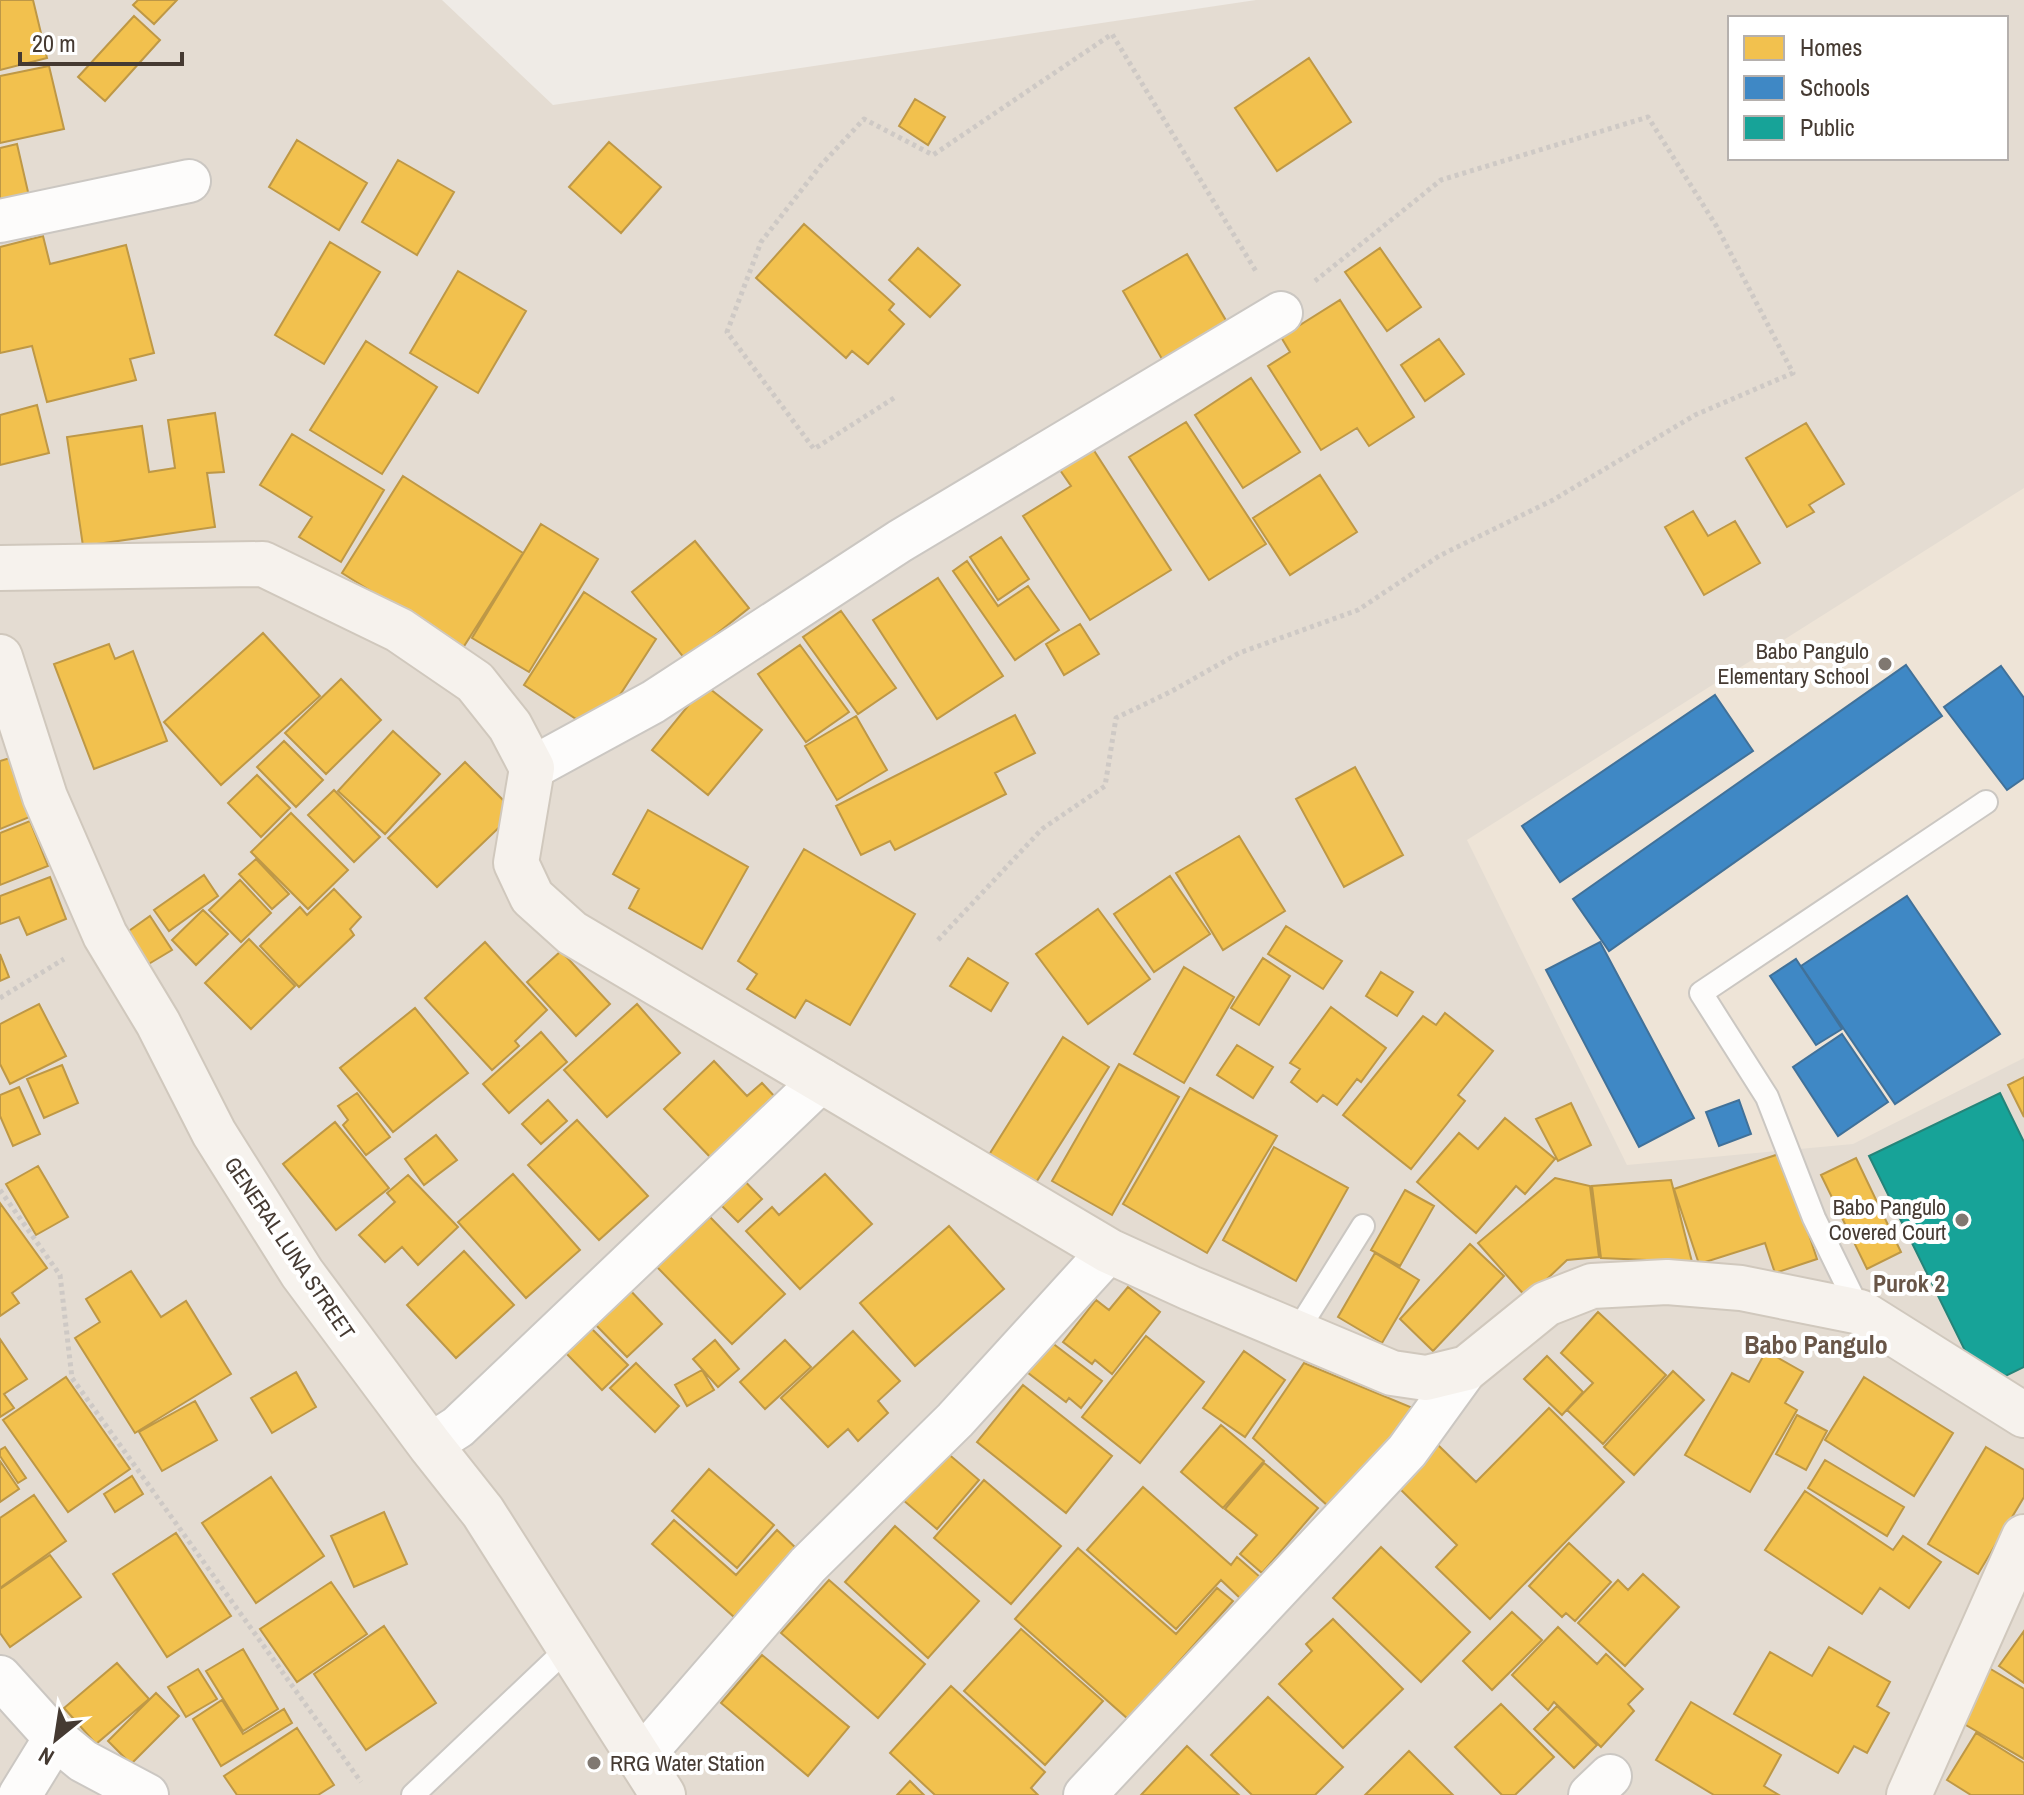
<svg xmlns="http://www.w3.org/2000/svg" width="2024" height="1795" viewBox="0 0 2024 1795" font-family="'Archivo Narrow',sans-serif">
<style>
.residential{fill:#e4dcd2;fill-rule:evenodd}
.education{fill:#eee4d7}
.homes{fill:#f2c14e;stroke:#be9846;stroke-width:2}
.schools{fill:#3f88c5;stroke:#417199;stroke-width:2}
.public{fill:#17a398;stroke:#258479;stroke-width:2}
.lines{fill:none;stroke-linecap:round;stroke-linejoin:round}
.lane-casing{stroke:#cbc7c2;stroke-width:26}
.street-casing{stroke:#cbc7c2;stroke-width:46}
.secondary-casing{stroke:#d0c8bd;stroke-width:48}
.path{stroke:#cec9c5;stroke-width:5;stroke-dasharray:4 4;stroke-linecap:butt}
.lane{stroke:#fdfcfb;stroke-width:22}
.street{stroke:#fdfcfb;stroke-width:42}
.secondary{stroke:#f6f2ed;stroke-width:44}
.poi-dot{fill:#807871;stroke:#fff;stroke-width:3}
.labels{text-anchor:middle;stroke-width:8;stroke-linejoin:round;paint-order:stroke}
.poi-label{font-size:22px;fill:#453a32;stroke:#fff;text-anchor:end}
.street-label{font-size:22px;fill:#453a32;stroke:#fff}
.neighbourhood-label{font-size:24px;font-weight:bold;fill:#695648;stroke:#fff}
.quarter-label{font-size:26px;font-weight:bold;fill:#695648;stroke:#fff}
</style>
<rect width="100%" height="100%" fill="#efebe6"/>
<path class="residential" d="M0 0H442L553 105 1256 0H2024V1795H0ZM1730 18H2006V158H1730Z"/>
<path class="education" d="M2024 488V1058L1853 1144 1627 1165 1467 840Z"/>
<path class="homes" d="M0 0H33L47 58 0 70Z
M138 0H177L154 24 133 5Z
M134 16 160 40 105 101 78 77Z
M1309 58 1351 122 1277 171 1235 108Z
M49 66 64 129 0 143V76Z
M915 99 945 117 928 145 899 126Z
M297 140 367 183 339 230 269 187Z
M609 142 661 187 621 233 569 187Z
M17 144 31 205 0 212V148Z
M398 160 454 192 417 255 362 222Z
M804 224 894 304 889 310 904 324 868 364 852 351 846 358 756 278Z
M43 236 50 264 126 245 154 353 130 359 136 380 47 402 32 346 0 353V247Z
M330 242 380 272 324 364 275 335Z
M918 248 960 285 930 317 889 280Z
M1380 248 1421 307 1387 331 1345 272Z
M1187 254 1231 329 1166 366 1123 291Z
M458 271 526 311 478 393 410 353Z
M1340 300 1414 417 1369 446 1357 428 1321 450 1268 366 1290 352 1281 337Z
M1439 339 1464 374 1425 401 1401 365Z
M366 341 437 387 382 474 310 430Z
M1251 378 1300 452 1243 488 1195 415Z
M37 405 49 453 0 465V415Z
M215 413 224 472 207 473 215 527 83 546 67 437 142 426 149 472 175 468 168 420Z
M1186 422 1266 544 1209 580 1129 457Z
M1806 423 1844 484 1809 505 1814 512 1787 527 1746 458Z
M292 434 384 490 341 562 299 537 312 517 260 485Z
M1093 449 1171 570 1090 620 1023 516 1071 486 1060 470Z
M1320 475 1357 532 1290 575 1253 518Z
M403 476 523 553 454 662 420 622 342 573Z
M1693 511 1708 536 1735 521 1760 563 1704 595 1665 527Z
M541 524 598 559 529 672 472 638Z
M1001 537 1029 579 998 600 970 557Z
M695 541 749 608 685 659 632 592Z
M967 561 998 606 1028 586 1059 630 1015 660 953 571Z
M938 578 1003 676 937 719 873 620Z
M584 592 656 639 596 732 524 685Z
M841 611 896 688 858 714 803 637Z
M1080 624 1099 654 1064 675 1046 644Z
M263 633 320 696 221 785 164 722Z
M109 644 115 659 133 651 167 741 94 769 54 664Z
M800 645 849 712 806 742 758 674Z
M341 679 381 720 326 774 285 733Z
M705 685 762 730 708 795 652 750Z
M1015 715 1035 753 995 773 1006 794 895 850 890 841 861 855 836 806Z
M856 716 887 770 837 800 805 746Z
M393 731 440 774 385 834 338 791Z
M284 741 323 780 296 807 257 767Z
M10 758 32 816 0 829V761Z
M465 762 515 812 437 887 388 838Z
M1355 767 1403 855 1344 887 1296 799Z
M257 775 290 808 261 837 228 803Z
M334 790 380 837 354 862 308 815Z
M648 810 748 867 702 949 629 908 639 889 613 874Z
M291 813 348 870 308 909 251 852Z
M30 821 48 866 0 885V833Z
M1239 836 1285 911 1223 950 1176 873Z
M804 849 915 914 850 1025 806 1000 795 1018 747 989 757 974 738 961Z
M256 859 289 894 272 909 239 874Z
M204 875 218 896 169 931 154 910Z
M1170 876 1210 934 1154 972 1114 914Z
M50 877 66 919 27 935 19 917 0 924V896Z
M240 880 271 913 241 942 209 910Z
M334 889 361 917 350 929 354 935 299 987 260 946 300 907 307 915Z
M1098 909 1150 979 1088 1024 1036 954Z
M203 910 228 934 196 965 172 940Z
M150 916 172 950 147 965 126 933Z
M1286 926 1342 961 1323 989 1268 954Z
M249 939 295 986 251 1029 205 983Z
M485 942 547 1010 515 1041 519 1046 492 1070 425 998Z
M561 951 610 1004 576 1036 527 982Z
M0 954 9 977 0 981Z
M968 958 1008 983 991 1011 950 986Z
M1263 958 1290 976 1259 1025 1231 1008Z
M1184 967 1234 997 1184 1083 1134 1054Z
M1381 972 1413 992 1397 1016 1366 996Z
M39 1004 66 1056 10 1084 0 1064V1024Z
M637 1004 680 1053 607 1117 564 1070Z
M1331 1007 1386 1048 1361 1082 1357 1079 1337 1105 1323 1095 1317 1102 1291 1082 1300 1069 1290 1063Z
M415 1008 468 1073 393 1132 340 1068Z
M1445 1013 1493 1051 1458 1095 1465 1101 1411 1169 1343 1115 1423 1016 1436 1025Z
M541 1032 567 1062 509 1113 483 1084Z
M1063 1037 1109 1067 1028 1195 982 1166Z
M1237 1045 1273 1067 1253 1098 1217 1075Z
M714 1061 747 1096 762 1083 776 1098 711 1158 664 1109Z
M1119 1064 1179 1097 1112 1215 1052 1181Z
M62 1065 78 1103 44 1118 27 1079Z
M2024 1077V1117L2008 1085Z
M19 1087 40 1134 13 1146 0 1116V1095Z
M1190 1088 1277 1136 1207 1253 1123 1204Z
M357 1093 390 1137 366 1155 343 1125 348 1120 338 1106Z
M548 1100 567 1121 541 1144 522 1124Z
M1571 1103 1591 1145 1558 1161 1536 1119Z
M1505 1118 1555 1159 1525 1194 1516 1186 1476 1233 1417 1182 1459 1133 1478 1149Z
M577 1120 648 1196 599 1240 528 1165Z
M335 1122 389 1188 336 1230 283 1164Z
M436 1135 457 1160 424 1185 405 1159Z
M1274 1147 1348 1188 1296 1281 1223 1240Z
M1782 1153 1817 1259 1775 1273 1765 1243 1699 1264 1674 1189Z
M1856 1158 1901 1252 1867 1269 1821 1175Z
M38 1166 68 1217 36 1235 6 1184Z
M736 1172 762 1199 738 1222 711 1195Z
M513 1174 580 1250 526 1298 458 1222Z
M825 1174 872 1224 800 1289 746 1231 772 1207 779 1215Z
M408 1175 458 1227 418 1265 402 1247 385 1262 359 1235 395 1202 387 1193Z
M1555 1178 1590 1186 1599 1257 1567 1260 1527 1298 1478 1243Z
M1671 1180 1692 1262 1601 1258 1592 1186Z
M1405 1190 1434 1206 1400 1266 1371 1250Z
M0 1203 47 1268 12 1293 19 1303 0 1316Z
M710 1217 785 1294 732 1344 657 1267Z
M949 1226 1004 1289 915 1366 860 1303Z
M1470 1244 1504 1276 1433 1351 1400 1319Z
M464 1251 514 1305 456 1358 407 1305Z
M1375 1253 1419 1280 1382 1343 1338 1317Z
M131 1271 161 1317 186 1301 231 1374 135 1433 75 1338 100 1322 86 1299Z
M1128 1287 1160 1312 1112 1374 1095 1360 1092 1364 1063 1342 1096 1300 1109 1310Z
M628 1288 662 1324 627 1357 592 1321Z
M1598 1312 1666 1375 1603 1444 1567 1410 1593 1383 1561 1353Z
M587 1324 628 1365 602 1390 562 1349Z
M853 1331 900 1381 878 1401 888 1413 858 1441 848 1429 828 1447 781 1398Z
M1146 1336 1204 1382 1140 1463 1082 1417Z
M0 1339 27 1379 4 1394 14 1408 0 1417Z
M1047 1339 1102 1381 1081 1408 1069 1398 1066 1402 1023 1369Z
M715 1340 739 1369 718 1387 693 1359Z
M785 1340 811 1367 765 1409 740 1382Z
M1244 1351 1285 1380 1245 1437 1203 1408Z
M1766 1351 1803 1372 1785 1403 1797 1410 1750 1492 1685 1455 1732 1373 1749 1382Z
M1547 1356 1583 1392 1562 1415 1524 1379Z
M636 1363 679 1406 655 1432 610 1388Z
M1304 1363 1420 1411 1328 1506 1253 1438Z
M702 1370 714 1390 687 1406 675 1385Z
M1673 1371 1704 1400 1634 1475 1604 1447Z
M296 1372 316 1407 272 1433 251 1398Z
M66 1377 130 1469 68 1512 3 1420Z
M1864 1377 1953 1433 1914 1496 1825 1440Z
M1023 1385 1112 1456 1066 1513 977 1442Z
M195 1401 217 1440 162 1471 139 1432Z
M1549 1408 1624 1482 1490 1619 1436 1567 1457 1545 1398 1487 1438 1445 1476 1482Z
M1797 1415 1827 1431 1806 1470 1776 1454Z
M1221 1425 1264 1461 1223 1508 1181 1472Z
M939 1446 979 1480 937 1529 896 1494Z
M5 1447 26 1478 18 1483 0 1456V1450Z
M1986 1447 2024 1470V1497L1978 1574 1928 1544Z
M1825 1460 1904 1507 1887 1536 1808 1488Z
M0 1461 19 1489 0 1502Z
M1264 1463 1318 1508 1262 1573 1240 1554 1257 1535 1225 1509Z
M709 1469 774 1525 737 1568 672 1511Z
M132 1476 143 1494 115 1512 104 1494Z
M271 1477 324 1556 256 1603 202 1523Z
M984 1480 1061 1546 1011 1604 934 1538Z
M1143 1487 1231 1565 1237 1557 1260 1577 1241 1599 1221 1580 1176 1629 1087 1550Z
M1805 1491 1893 1550 1903 1536 1941 1562 1909 1608 1880 1588 1862 1614 1765 1550Z
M34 1495 66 1541 0 1588V1518Z
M384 1512 407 1564 354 1587 331 1536Z
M674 1520 736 1575 777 1530 797 1549 734 1617 652 1544Z
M895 1526 979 1601 928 1658 845 1582Z
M176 1533 231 1616 167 1657 113 1574Z
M1569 1543 1611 1582 1575 1621 1566 1613 1562 1617 1529 1586Z
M1381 1547 1470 1632 1421 1682 1333 1598Z
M1078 1548 1176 1634 1217 1588 1233 1601 1128 1719 1015 1619Z
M50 1555 81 1597 10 1647 0 1633V1589Z
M1643 1574 1679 1607 1625 1666 1578 1623 1618 1580 1628 1590Z
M829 1580 925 1664 878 1718 781 1633Z
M331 1582 367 1634 297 1682 260 1629Z
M1512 1612 1542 1640 1492 1690 1463 1661Z
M1333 1619 1403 1689 1343 1748 1279 1684 1312 1651 1306 1644Z
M384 1626 436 1703 366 1750 314 1674Z
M1558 1627 1597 1664 1606 1654 1643 1689 1628 1704 1634 1711 1601 1747 1554 1702 1548 1710 1512 1675Z
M1021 1629 1103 1701 1045 1765 964 1691Z
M2024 1631V1683L1999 1666Z
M1829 1647 1890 1682 1877 1706 1889 1713 1867 1753 1854 1746 1838 1773 1734 1714 1770 1652 1812 1676Z
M243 1649 278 1709 243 1731 206 1671Z
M762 1655 849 1727 808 1776 721 1703Z
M117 1663 149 1699 96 1744 64 1708Z
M1989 1668 2024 1689V1759L1959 1721Z
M198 1669 217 1699 186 1717 168 1687Z
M951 1686 1045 1772 1031 1788 1038 1795H935L890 1753Z
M156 1693 179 1716 131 1764 108 1741Z
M1268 1697 1343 1767 1315 1795H1252L1211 1755Z
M222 1700 243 1734 284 1709 292 1723 221 1766 193 1719Z
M1691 1702 1781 1755 1764 1786 1779 1795H1714L1656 1760Z
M1501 1704 1554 1757 1515 1795H1502L1455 1747Z
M1557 1706 1597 1745 1574 1768 1534 1729Z
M297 1728 334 1785 318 1795H237L224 1776Z
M1976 1733 2024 1763V1795H1971L1947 1780Z
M1187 1746 1239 1795H1141Z
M1409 1751 1453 1795H1365Z
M910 1781 924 1795H897Z"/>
<path class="schools" d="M1906 665 1942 716 1609 951 1573 899Z
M2001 666 2024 698V778L2007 790 1944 707Z
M1715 695 1753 751 1560 882 1522 826Z
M1907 896 2000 1034 1895 1104 1801 966Z
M1600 942 1694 1118 1639 1147 1546 970Z
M1796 959 1842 1029 1816 1045 1770 976Z
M1842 1034 1888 1102 1838 1136 1793 1067Z
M1739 1100 1751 1134 1719 1146 1706 1112Z"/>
<path class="public" d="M2000 1093 2024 1142V1367L1983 1387 1869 1156Z"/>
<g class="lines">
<g class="lane-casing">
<path id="lane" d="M1860 1312 1814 1218 1767 1097 1701 993 1986 802
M1296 1333 1363 1226
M413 1795 569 1647"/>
</g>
<g class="street-casing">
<path id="street" d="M0 221 189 181
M532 768 653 702 900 541 1281 313
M430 1445 458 1427 822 1080
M0 1677 55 1738 83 1761 147 1795
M640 1759 808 1565 955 1420 1109 1251
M20 1795 55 1738
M1085 1795 1407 1451 1467 1368
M1590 1795 1610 1776"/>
</g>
<g class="secondary-casing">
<path id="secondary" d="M0 568 263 564 399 630 475 682 510 726 532 768 516 863 532 897 572 933 1109 1251 1190 1288 1392 1373 1426 1378 1467 1368 1546 1304 1592 1286 1667 1282 1741 1288 1860 1312 2024 1415
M0 657 45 797 105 935 158 1023 214 1133 302 1273 430 1445 483 1512 663 1795
M1909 1795 2024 1537"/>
</g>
<path class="path" d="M894 398 814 449 727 332 761 242 821 165 864 119 933 155 1112 34 1257 273
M938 940 1042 829 1105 786 1116 718 1172 691 1239 653 1358 610 1439 556 1553 500 1695 415 1793 373 1717 227 1648 117 1441 180 1315 281
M0 998 64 959
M0 1190 60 1275 72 1378 361 1782"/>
<use href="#lane" class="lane"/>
<use href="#street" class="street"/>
<use href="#secondary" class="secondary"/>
</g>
<g class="poi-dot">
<circle cx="1885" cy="664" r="8"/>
<circle cx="1962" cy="1220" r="8"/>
<circle cx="594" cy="1763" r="8"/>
</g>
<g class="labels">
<g class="poi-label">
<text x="1869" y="659">Babo Pangulo<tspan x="1869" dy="25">Elementary School</tspan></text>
<text x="1946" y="1215">Babo Pangulo<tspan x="1946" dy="25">Covered Court</tspan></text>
<text x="610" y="1771" text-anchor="start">RRG Water Station</text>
</g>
<g class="street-label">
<text transform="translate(290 1248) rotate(56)" y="8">GENERAL LUNA STREET</text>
</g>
<g class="neighbourhood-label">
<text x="1909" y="1292">Purok 2</text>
</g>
<g class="quarter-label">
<text x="1816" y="1354">Babo Pangulo</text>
</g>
</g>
<rect x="1728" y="16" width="280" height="144" fill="#ffffff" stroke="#b5b0ad" stroke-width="2"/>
<rect x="1744" y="36" width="40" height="24" fill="#f2c14e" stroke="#b5b0ad" stroke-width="2"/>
<text x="1800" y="56" font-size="24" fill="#453a32">Homes</text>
<rect x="1744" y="76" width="40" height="24" fill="#3f88c5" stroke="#b5b0ad" stroke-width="2"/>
<text x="1800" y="96" font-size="24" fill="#453a32">Schools</text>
<rect x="1744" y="116" width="40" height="24" fill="#17a398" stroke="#b5b0ad" stroke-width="2"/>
<text x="1800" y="136" font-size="24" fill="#453a32">Public</text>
<g transform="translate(56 1739) rotate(210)" stroke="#ffffff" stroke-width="6" paint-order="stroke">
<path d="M0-6L14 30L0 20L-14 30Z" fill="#453a32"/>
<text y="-12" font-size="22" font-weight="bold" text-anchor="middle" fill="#453a32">N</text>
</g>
<path d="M20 52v12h162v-12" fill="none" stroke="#453a32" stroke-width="4"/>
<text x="32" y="52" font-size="24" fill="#453a32" stroke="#ffffff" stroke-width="6" paint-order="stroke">20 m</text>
</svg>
